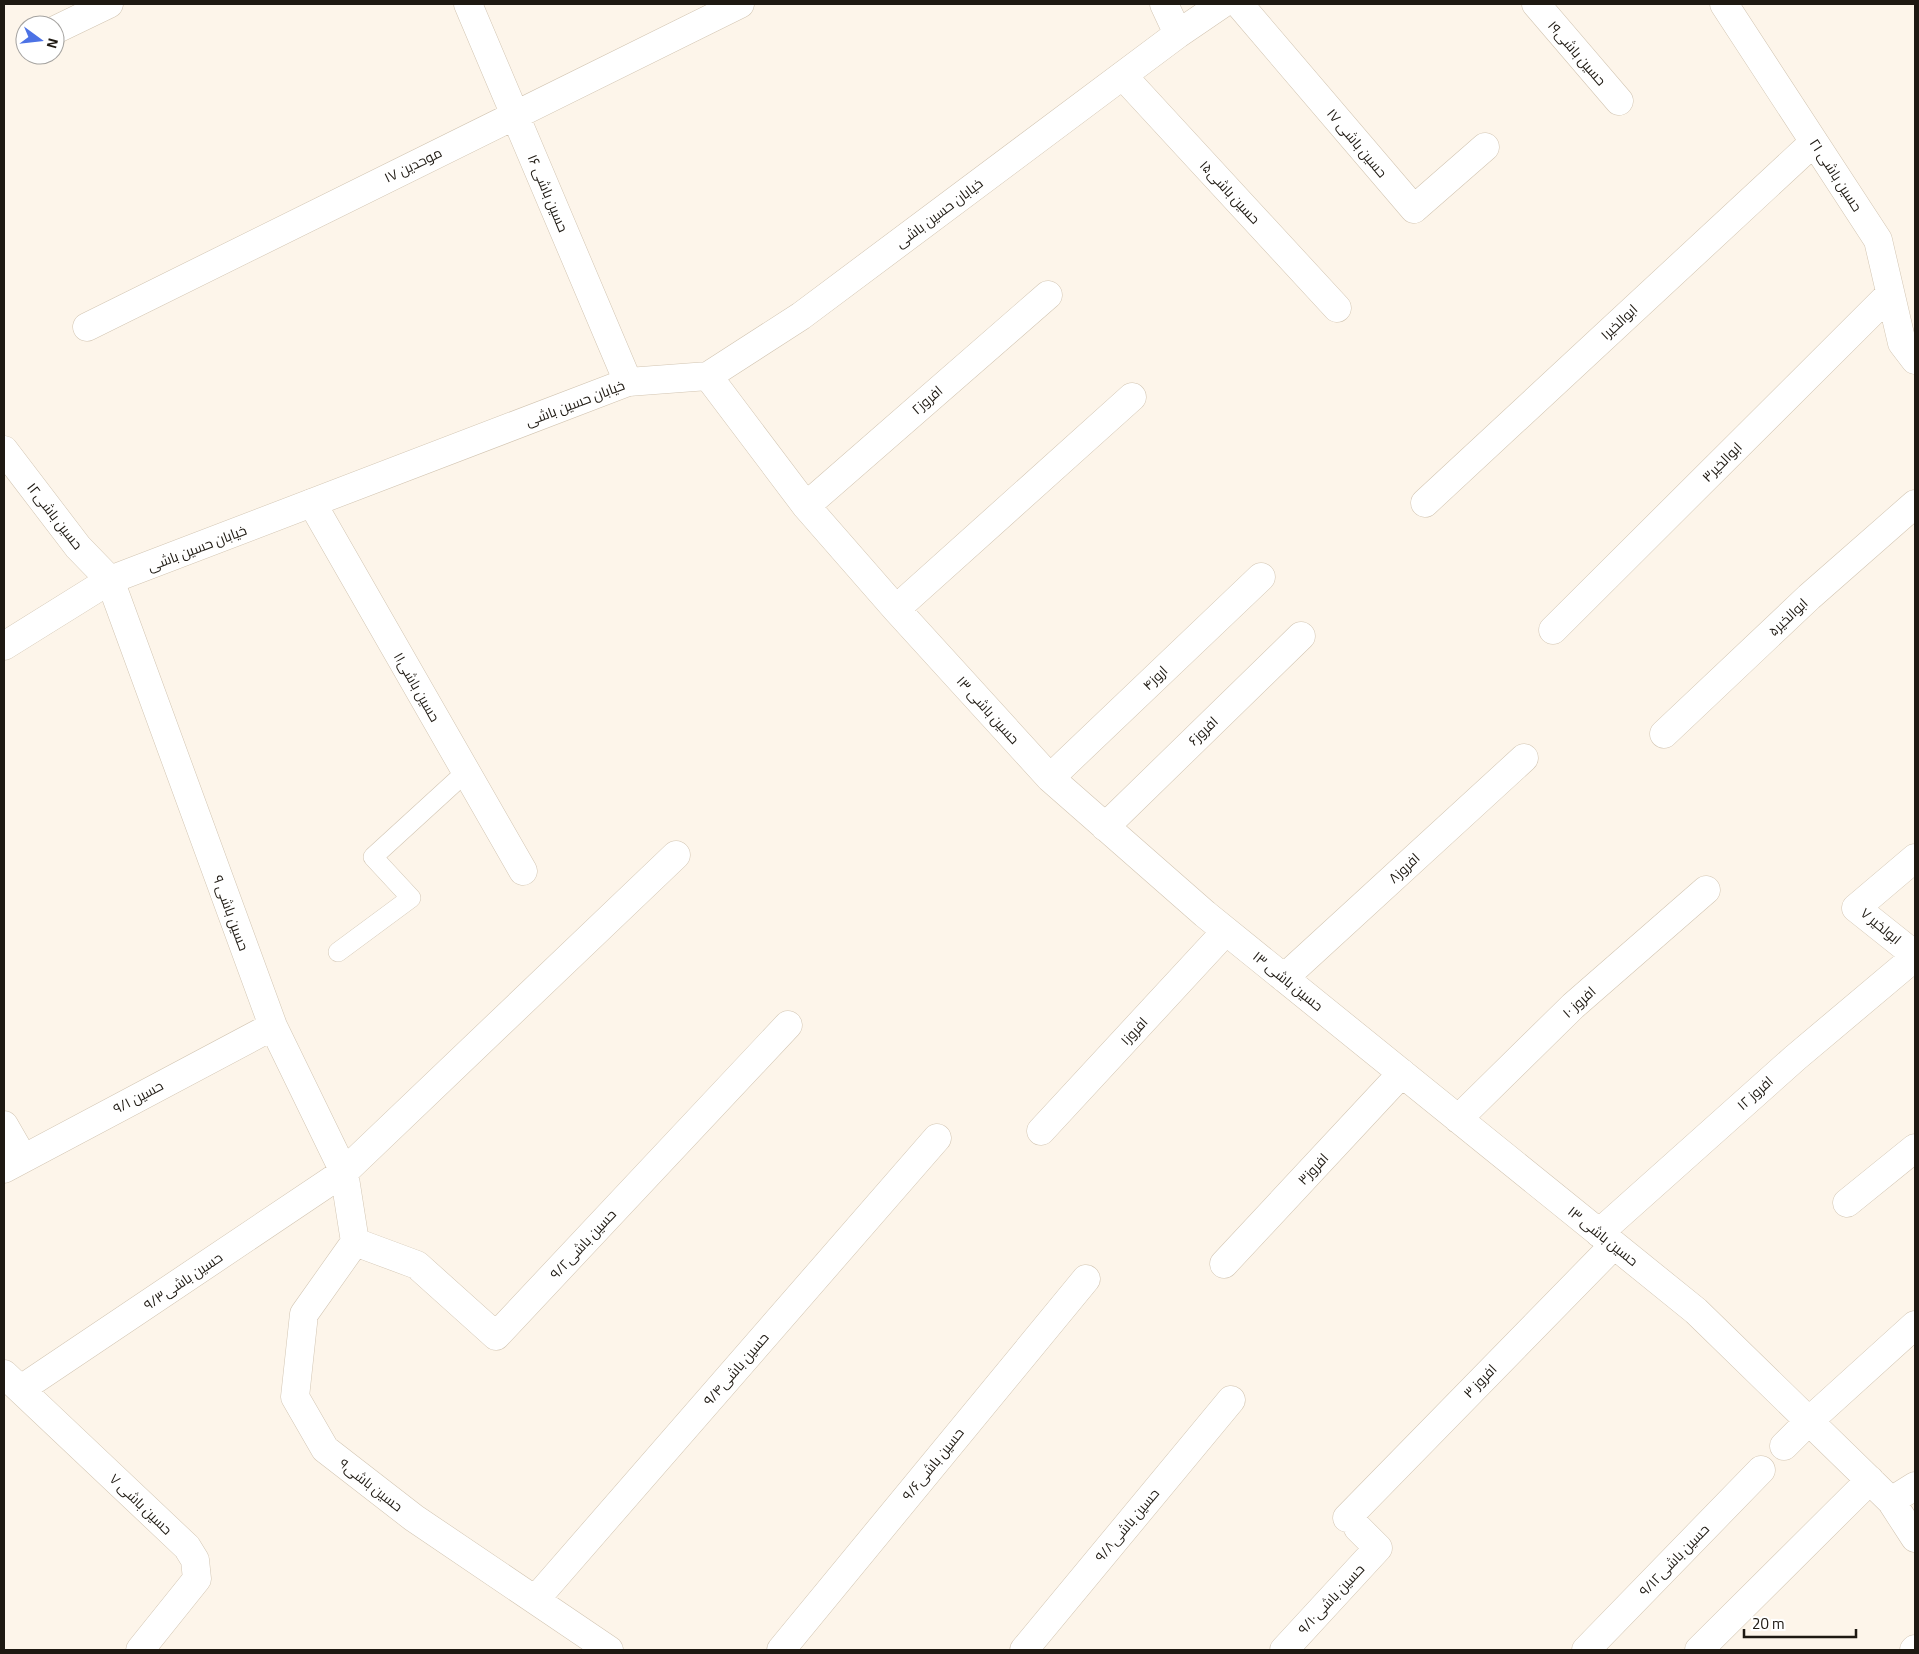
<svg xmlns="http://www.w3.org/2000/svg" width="1919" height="1654" viewBox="0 0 1919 1654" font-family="Georgia,Cairo,serif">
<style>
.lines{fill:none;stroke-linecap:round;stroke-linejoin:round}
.lane-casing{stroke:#d2c5b2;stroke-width:20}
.street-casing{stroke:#d2c5b2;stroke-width:29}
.secondary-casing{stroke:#d2c5b2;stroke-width:29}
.lane{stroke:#fff;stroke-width:19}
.street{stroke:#fff;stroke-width:28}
.secondary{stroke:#fff;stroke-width:28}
.labels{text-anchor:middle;stroke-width:5;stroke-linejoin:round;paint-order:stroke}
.street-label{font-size:14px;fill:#1e1912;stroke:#fff}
</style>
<rect width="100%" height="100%" fill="#fdf5ea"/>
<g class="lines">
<g class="lane-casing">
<path id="lane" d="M338 952 411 898 373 857 466 772"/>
</g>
<g class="street-casing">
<path id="street" d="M468 4 628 382
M1239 4 1414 209 1485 147
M1536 4 1619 101
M1724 4 1878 240 1902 343 1915 360
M55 30 109 4
M1123 76 1337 308
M87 327 740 4
M708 376 806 506 896 609 1050 778 1205 914 1696 1311 1891 1501 1915 1538
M4 450 78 547 110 580 273 1026 344 1172 355 1242
M312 503 523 871
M1425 503 1814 142
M806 506 1048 295
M896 609 1132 397
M1553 630 1890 294
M1664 734 1809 597 1915 504
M1050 778 1261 577
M1105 827 1301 636
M1915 858 1856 908 1915 955
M1284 978 1524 758
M1458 1119 1573 1006 1706 890
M4 1125 23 1158
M1041 1131 1226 931
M4 1169 273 1026
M1847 1203 1915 1148
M1599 1233 1795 1058 1915 957
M355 1242 417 1265 496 1336 788 1025
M355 1242 304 1314 295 1397 325 1449 414 1518 609 1650
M1224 1264 1402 1073
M4 1374 187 1547 195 1560 197 1579 140 1650
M21 1389 344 1172 676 855
M1784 1446 1809 1421 1915 1325
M1891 1501 1915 1486
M1347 1518 1614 1245
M535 1600 937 1138
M781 1650 1086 1279
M1024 1650 1231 1400
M1284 1650 1378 1548 1358 1528
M1586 1650 1761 1470
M1699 1650 1870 1480
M1914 1650 1915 1649"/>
</g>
<g class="secondary-casing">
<path id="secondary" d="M1164 4 1178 34
M4 646 110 580 628 382 708 376 801 316 1178 34 1222 4"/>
</g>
<use href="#lane" class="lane"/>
<use href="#street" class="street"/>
<use href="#secondary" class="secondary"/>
</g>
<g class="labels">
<g class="street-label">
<text transform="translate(1577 53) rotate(49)" y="5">حسین باشی۱۹</text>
<text transform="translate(1357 143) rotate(50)" y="5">حسین باشی ۱۷</text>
<text transform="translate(413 165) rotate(-26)" y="5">موحدین ۱۷</text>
<text transform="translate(1836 175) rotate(57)" y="5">حسین باشی ۲۱</text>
<text transform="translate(1230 192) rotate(47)" y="5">حسین باشی۱۵</text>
<text transform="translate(548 193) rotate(67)" y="5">حسین باشی ۱۶</text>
<text transform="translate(939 213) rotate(-37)" y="5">خیابان حسین باشی</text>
<text transform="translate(1619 322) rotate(-43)" y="5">ابوالخیر۱</text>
<text transform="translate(927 400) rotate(-41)" y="5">افروز۲</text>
<text transform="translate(575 403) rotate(-21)" y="5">خیابان حسین باشی</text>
<text transform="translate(1722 462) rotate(-45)" y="5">ابوالخیر۳</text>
<text transform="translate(55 516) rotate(52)" y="5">حسین باشی۱۲</text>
<text transform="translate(197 548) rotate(-21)" y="5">خیابان حسین باشی</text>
<text transform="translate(1788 617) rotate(-43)" y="5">ابوالخیر۵</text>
<text transform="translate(1155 678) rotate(-44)" y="5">اروز۴</text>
<text transform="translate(417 687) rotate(60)" y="5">حسین باشی۱۱</text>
<text transform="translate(988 710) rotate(48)" y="5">حسین باشی ۱۳</text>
<text transform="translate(1203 731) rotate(-44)" y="5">افروز۶</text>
<text transform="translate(1404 868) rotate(-43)" y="5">افروز۸</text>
<text transform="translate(231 913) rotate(70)" y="5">حسین باشی ۹</text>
<text transform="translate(1881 926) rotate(40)" y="5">ابولخیر ۷</text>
<text transform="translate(1288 981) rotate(39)" y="5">حسین باشی ۱۳</text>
<text transform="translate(1579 1002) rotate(-42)" y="5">افروز ۱۰</text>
<text transform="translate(1134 1031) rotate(-47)" y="5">افروز۱</text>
<text transform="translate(1755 1093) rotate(-42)" y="5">افروز ۱۲</text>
<text transform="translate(138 1097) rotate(-28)" y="5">حسین ۹/۱</text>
<text transform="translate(1313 1169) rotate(-47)" y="5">افروز۳</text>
<text transform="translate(1603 1236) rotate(39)" y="5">حسین باشی ۱۳</text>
<text transform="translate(583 1244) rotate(-47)" y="5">حسین باشی۹/۲</text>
<text transform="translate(183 1281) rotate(-34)" y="5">حسین باشی۹/۳</text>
<text transform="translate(736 1369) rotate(-49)" y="5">حسین باشی۹/۴</text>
<text transform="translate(1480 1381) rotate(-46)" y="5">افروز ۳</text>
<text transform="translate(933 1464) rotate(-51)" y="5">حسین باشی۹/۶</text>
<text transform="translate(371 1485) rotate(38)" y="5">حسین باشی۹</text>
<text transform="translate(141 1504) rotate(44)" y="5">حسین باشی ۷</text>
<text transform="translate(1127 1525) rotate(-50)" y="5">حسین باشی۹/۸</text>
<text transform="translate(1674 1560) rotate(-46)" y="5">حسین باشی۹/۱۲</text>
<text transform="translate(1331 1599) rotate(-47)" y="5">حسین باشی۹/۱۰</text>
</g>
</g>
<rect width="1919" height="1654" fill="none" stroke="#1e1912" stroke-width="10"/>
<g transform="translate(40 40) rotate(105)"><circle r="24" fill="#ffffff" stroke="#a5a3a0"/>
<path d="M0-4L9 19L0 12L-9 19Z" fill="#4c72e5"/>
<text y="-8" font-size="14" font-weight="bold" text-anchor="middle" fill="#1e1912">N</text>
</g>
<path d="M1744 1629v8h112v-8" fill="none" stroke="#1e1912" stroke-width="2.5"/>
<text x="1752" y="1629" font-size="15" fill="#1e1912" stroke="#ffffff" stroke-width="4" paint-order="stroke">20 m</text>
</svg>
